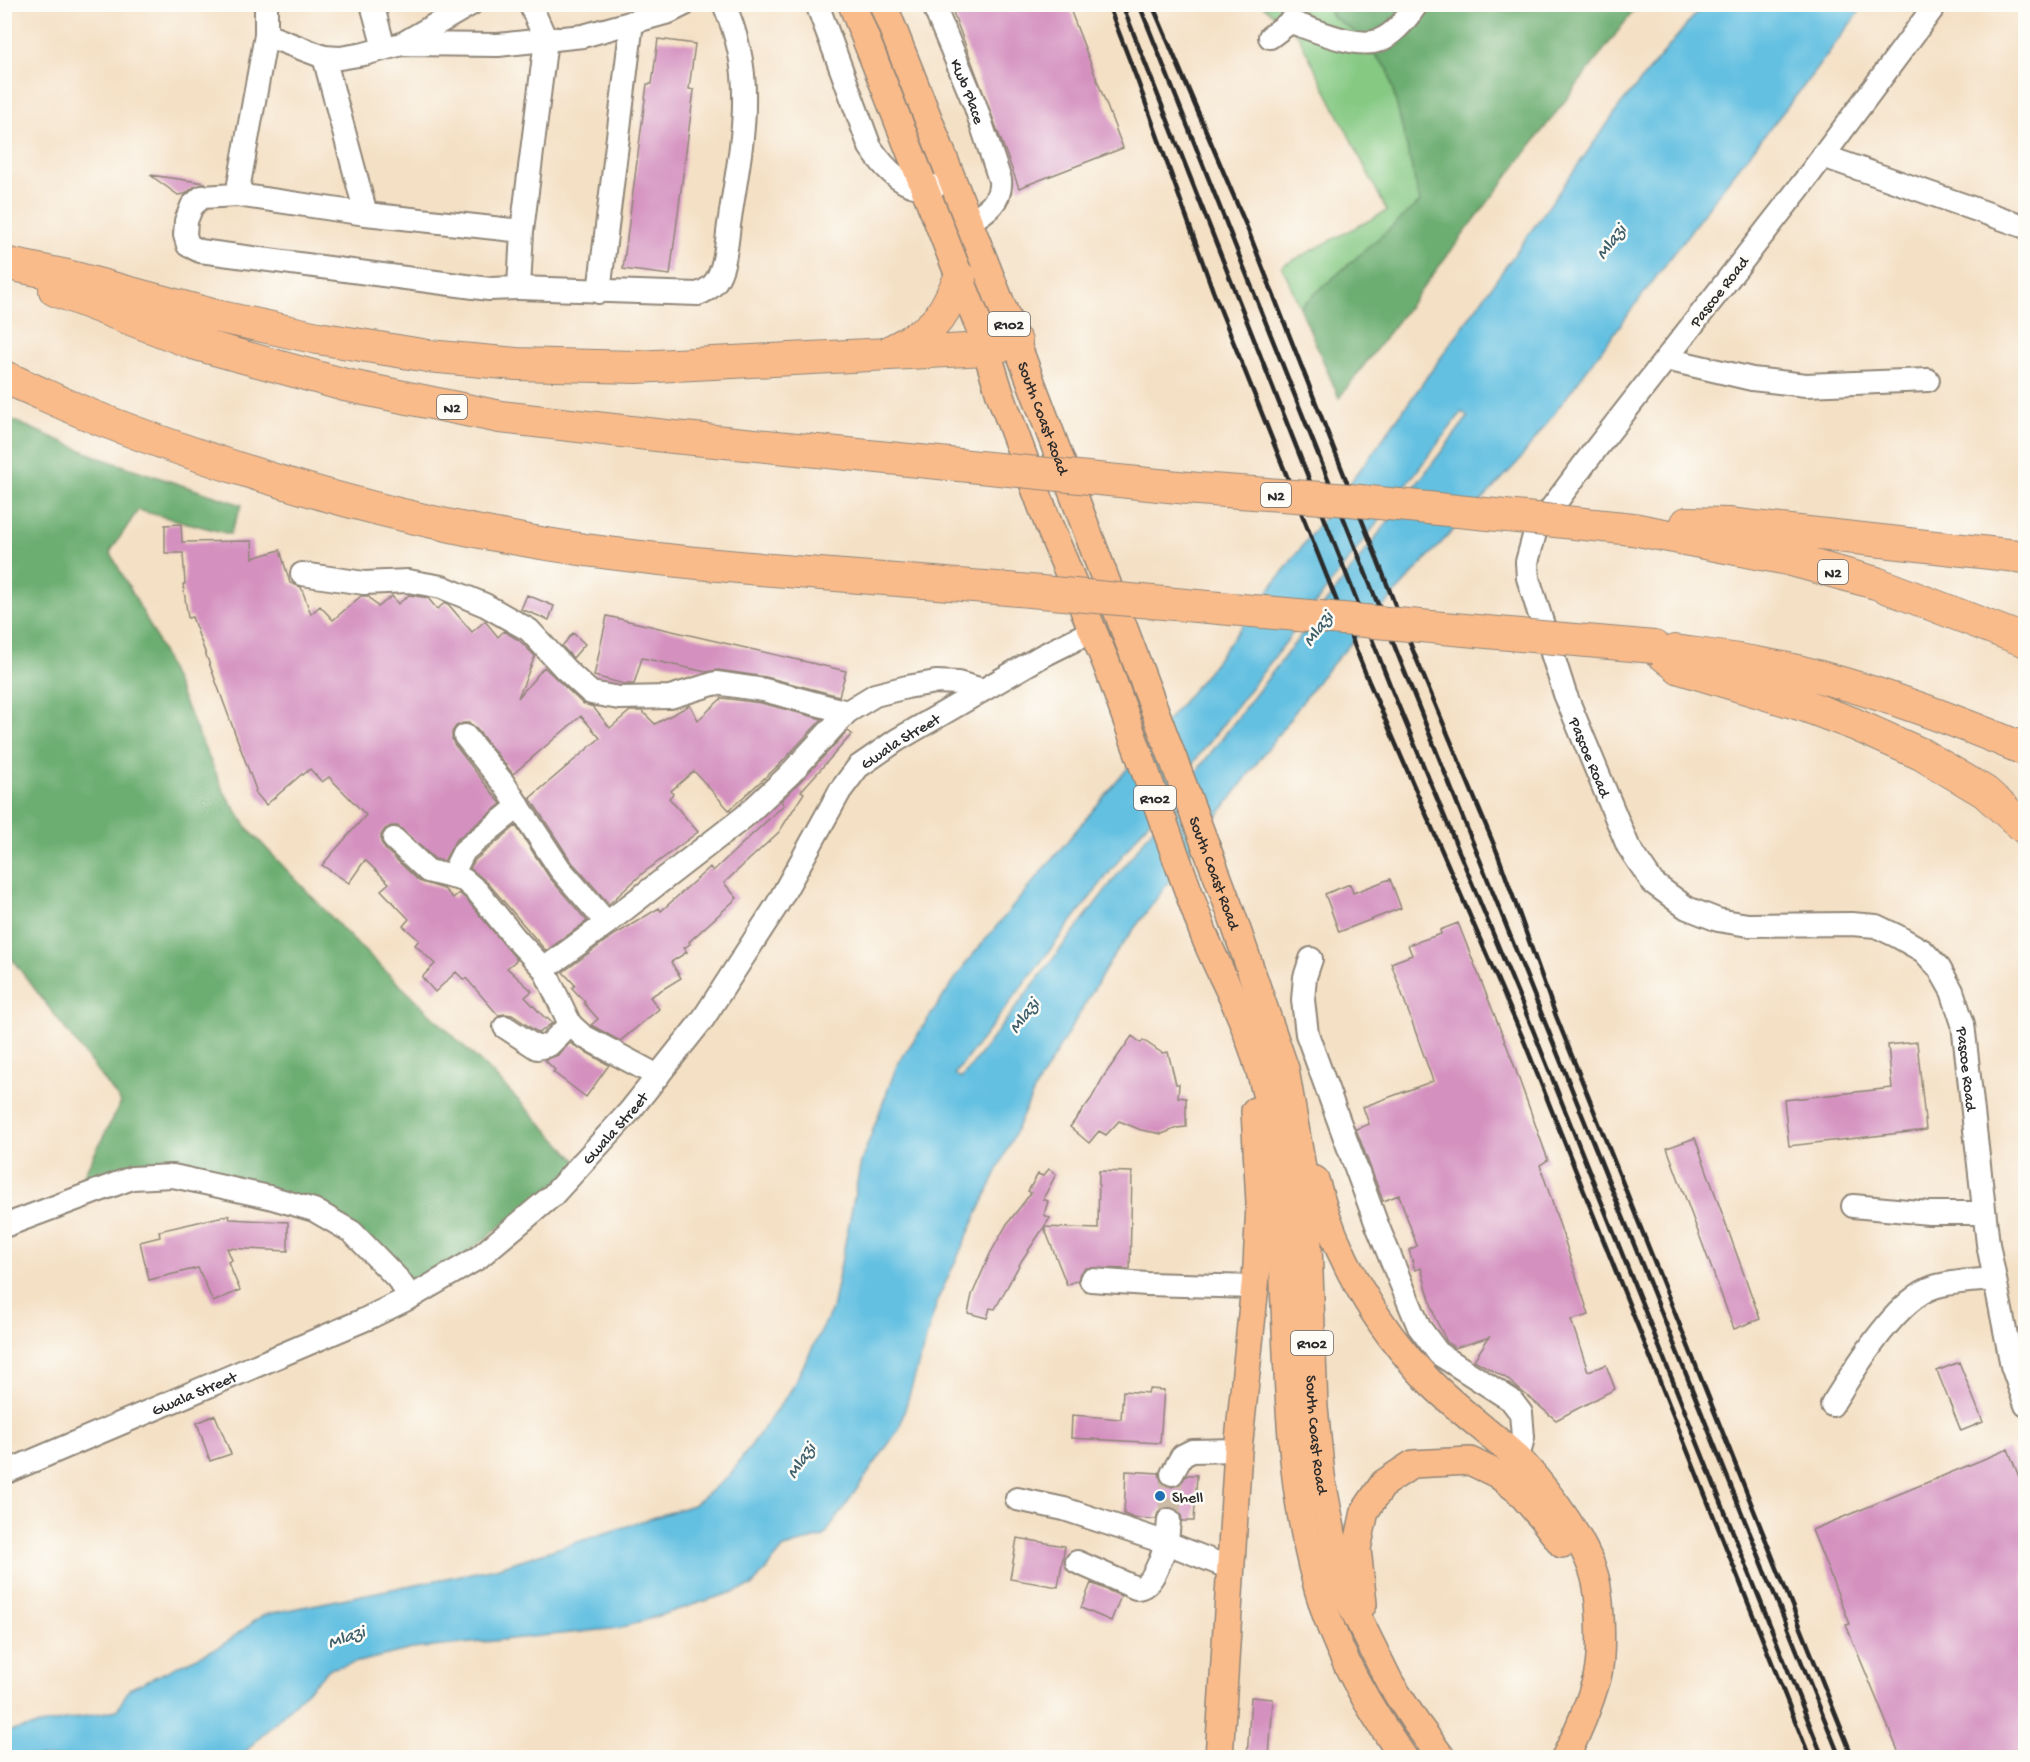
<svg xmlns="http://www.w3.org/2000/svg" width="2030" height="1762" viewBox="0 0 2030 1762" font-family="'Gochi Hand',sans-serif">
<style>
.green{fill:#85c983;stroke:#587a57;stroke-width:1.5}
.forest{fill:#6cad71;stroke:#4c6c4e;stroke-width:1.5}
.water{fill:#63c0e1;stroke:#477686;stroke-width:1.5;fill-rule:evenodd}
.building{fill:#d490bf}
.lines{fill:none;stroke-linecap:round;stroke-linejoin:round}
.minor-tunnel{stroke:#ccbca6;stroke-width:22;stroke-dasharray:22 11;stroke-linecap:butt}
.minor-casing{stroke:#908678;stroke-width:26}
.major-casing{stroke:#908678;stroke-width:30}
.highway-casing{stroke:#908678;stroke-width:34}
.minor{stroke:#fff;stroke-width:22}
.major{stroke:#fabb8b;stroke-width:27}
.highway{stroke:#fabb8b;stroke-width:32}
.rail{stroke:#2b2b2b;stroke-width:4.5}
.highway-bridge-casing{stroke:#908678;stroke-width:34;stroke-linecap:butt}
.highway-bridge{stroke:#fabb8b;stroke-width:32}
.poi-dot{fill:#1f6fb2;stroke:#fdfcf7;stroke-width:2}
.labels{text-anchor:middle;stroke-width:5;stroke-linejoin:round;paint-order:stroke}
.shield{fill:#fdfcf7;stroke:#6a6a68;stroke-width:1.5}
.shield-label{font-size:15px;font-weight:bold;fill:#2b2b2b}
.street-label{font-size:16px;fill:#2b2b2b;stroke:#fdfcf7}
.poi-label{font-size:16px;fill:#2b2b2b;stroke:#fdfcf7;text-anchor:start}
.water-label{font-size:18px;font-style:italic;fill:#3f5f6b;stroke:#fdfcf7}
</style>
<rect width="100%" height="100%" fill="#fdfcf7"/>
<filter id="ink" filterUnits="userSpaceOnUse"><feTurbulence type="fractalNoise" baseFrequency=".0167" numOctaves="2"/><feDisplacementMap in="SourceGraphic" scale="12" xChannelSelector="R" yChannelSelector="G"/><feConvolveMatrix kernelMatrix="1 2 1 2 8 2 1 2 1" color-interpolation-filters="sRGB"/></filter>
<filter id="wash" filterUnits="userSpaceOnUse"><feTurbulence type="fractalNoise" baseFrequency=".008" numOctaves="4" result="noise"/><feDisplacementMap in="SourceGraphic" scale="24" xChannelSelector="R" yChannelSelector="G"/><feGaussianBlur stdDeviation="1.35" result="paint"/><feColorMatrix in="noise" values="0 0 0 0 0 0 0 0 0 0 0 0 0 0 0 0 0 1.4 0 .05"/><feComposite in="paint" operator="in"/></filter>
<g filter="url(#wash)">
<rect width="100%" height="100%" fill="#f4e0c5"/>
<path class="green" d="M1262 5H1326L1333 17 1355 32 1388 69 1421 202 1300 307 1282 266 1387 211 1298 35Z"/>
<path class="forest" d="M1326 5H1638L1339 398 1300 307 1420 202 1388 69 1355 32 1333 17Z
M5 417 100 458 242 505 230 534 138 510 110 552 153 631 224 792 249 830 352 939 493 1074 580 1164 412 1296 353 1231 173 1176 76 1190 121 1102 5 950Z"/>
<path class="water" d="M1703 5H1864L1803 87 1727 182 1518 462 1426 559 1320 678 1111 960 1036 1087 938 1299 899 1429 824 1536 784 1548 752 1586 620 1628 412 1649 329 1669 240 1757H5L4 1732 117 1710 129 1689 221 1646 263 1615 496 1568 693 1505 729 1476 791 1390 832 1309 861 1162 897 1065 966 963 1206 674 1380 443 1620 106ZM1462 412 1468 417 961 1079 955 1074Z"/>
<g id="blocks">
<path class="building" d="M950 4H1068L1123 148 1019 188Z
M658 39 695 44 689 89 694 90 670 275 623 269 647 84H652Z
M150 175 206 183 194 187 185 194 178 195Z
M181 524 182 542 252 541 253 558 280 550 290 583 301 587 311 614 320 606 333 620 361 596H368L378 607 392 596 398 604 409 595 428 598 437 609 445 603 448 604 472 632 485 621 498 637 504 631 520 641 535 656 518 698 544 667 582 703 593 707 610 728 630 711H642L655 724 690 705 698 720 722 698 761 703 822 719 779 765 729 810 694 771 671 791 673 794 669 798 698 832 643 873 609 904 571 861 530 798 600 738 581 716 513 774 475 727 469 723H463L456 726 452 732V739L454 744 501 804 455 841 444 861 435 859 398 826H391L385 829 381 835V842L385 849 419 881 444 889 453 898 459 893 467 900 517 960 507 968 532 991 525 997 546 1019 547 1018 552 1023 539 1033 512 1015 505 1014 498 1015 466 978 464 980 456 972 435 992 422 977 435 964 415 945 419 940 403 926 409 919 381 890 389 883 365 860 349 883 322 865 366 815 329 777 322 782 310 769 303 775 302 774 266 805 255 792 256 790 192 617 188 618 183 584H185L183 553H165V525Z
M527 595 554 606 549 620 521 609Z
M607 616 846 671 839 696 766 677 718 670 706 672 642 658 634 684H624L594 676Z
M573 633 585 644 573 658 562 646Z
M848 731 852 734 801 791 804 793 779 832 724 883 737 898 689 942 690 944 684 948 687 952 671 962 681 978 650 997 659 1009 620 1041 591 1025 598 1019 584 1003 585 1002 572 988 575 985 563 972 611 937 659 908 661 911 710 867 713 871 784 805 781 801Z
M516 826 549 877 587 921 546 951 488 883 470 868 475 860Z
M1390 879 1401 908 1339 932 1325 894 1350 884 1353 893Z
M1458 923 1510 1054 1548 1160 1540 1165 1589 1315 1571 1320 1588 1371 1606 1365 1615 1389 1556 1420 1506 1378 1474 1360 1489 1337 1455 1348 1447 1342 1435 1318 1421 1268 1415 1270 1409 1250 1417 1246 1399 1195 1383 1201 1356 1129 1369 1124 1363 1107 1433 1081 1391 963 1412 955 1408 945 1441 934 1440 930Z
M1132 1036 1141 1043 1143 1040 1162 1053 1168 1052 1176 1084H1179L1178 1097 1186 1098V1127L1177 1128 1162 1134 1141 1130 1119 1121 1106 1135 1099 1131 1089 1143 1070 1127 1091 1099 1104 1076Z
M1917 1042 1926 1130 1789 1146 1784 1100 1892 1088 1888 1045Z
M570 1043 609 1065 586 1097 553 1072 555 1070 545 1060 558 1055Z
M1695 1138 1760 1319 1734 1329 1667 1148Z
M1049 1169 1056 1174 1043 1199 1048 1201 1044 1215 1050 1218 1044 1227 1098 1229 1099 1171 1132 1172 1130 1269 1086 1268 1080 1273 1078 1280 1067 1285 1044 1227 1022 1260 995 1309 990 1308 987 1318 968 1313 972 1295 990 1254 1007 1224 1031 1193 1028 1191 1038 1174 1043 1176Z
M229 1215 230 1219 288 1222V1251L227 1248 232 1260 228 1262 240 1290 213 1302 198 1268 149 1280 140 1242 160 1237 159 1231Z
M1959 1362 1983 1422 1961 1431 1937 1371Z
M1149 1389 1164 1390 1160 1443 1071 1438 1072 1415 1121 1419 1123 1391 1148 1393Z
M215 1415 231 1454 210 1461 197 1423Z
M2008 1449 2025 1492V1758H1901L1846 1625 1850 1624 1812 1530Z
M1126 1471 1159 1473 1161 1481 1166 1486 1172 1487 1179 1485 1187 1475H1197L1194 1521H1182L1181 1514 1177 1509 1171 1507 1163 1508 1158 1513 1156 1519 1134 1518 1124 1514Z
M1017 1538 1065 1546 1058 1587 1010 1579Z
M1091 1583 1121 1596 1111 1621 1081 1608Z
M1251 1697 1273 1699 1269 1758H1247Z"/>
</g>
</g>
<g filter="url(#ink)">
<use href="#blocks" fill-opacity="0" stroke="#908678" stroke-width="1.5"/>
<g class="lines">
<path class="minor-tunnel" d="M1169 1520 1172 1474"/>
<g class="minor-casing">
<g id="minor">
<path d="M372 4 384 48"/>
<path d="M817 4 870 147C885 169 907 194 936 186"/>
<path id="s1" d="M933 4 975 105 1000 180C1002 202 985 212 969 222"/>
<path id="s2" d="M1936 4 1803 183 1588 459 1536 529 1527 562 1528 578 1565 694 1628 846 1653 883 1687 908 1718 920 1748 925 1851 924 1876 926 1897 936 1923 951 1939 968 1952 991 1963 1024 1988 1244 2012 1366 2026 1405"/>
<path d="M266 35 324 57 340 58 364 54 402 44 498 45 583 36 669 12 685 4"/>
<path d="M1270 37 1290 22C1314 29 1357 50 1380 40 1395 34 1408 17 1417 4"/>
<path d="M402 44 471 4"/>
<path d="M324 57 366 214"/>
<path d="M1823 156 2026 227"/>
<path d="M237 195 266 35V4"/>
<path d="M522 231 366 214 237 195 202 197 192 206 186 221 185 235 188 245 200 251 489 289 519 288 522 231 546 40 530 4"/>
<path d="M519 288 698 294C710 289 715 285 720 273 727 257 727 235 730 218 736 178 745 136 744 94 744 65 736 32 724 4"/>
<path d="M599 292 632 22"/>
<path d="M1666 359 1752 379 1806 385 1928 380"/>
<path d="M302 574 364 583 408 581 442 587 485 605 529 630 565 669 591 693 619 698 670 697 716 683 764 690 847 712"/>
<path d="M465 736 504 784 560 869 607 923"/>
<path d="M394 839 428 871 464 880 477 891 515 938 544 969 570 1024 583 1036 658 1076"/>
<path d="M454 877 457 865 464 851 519 806"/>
<path d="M1311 959 1305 977 1303 1000 1307 1034 1377 1225 1419 1327 1439 1354 1511 1400 1521 1413 1523 1437 1518 1459"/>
<path d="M544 969 607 923 744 817 789 775 847 712 875 695 907 687 936 682 958 683 983 690"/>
<path d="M505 1027 537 1048 549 1045 570 1024"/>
<path d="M1853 1206 1929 1213H1984"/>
<path d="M4 1226 132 1178 173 1176 269 1197 314 1210 352 1232 397 1278 411 1297"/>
<path d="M1091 1280 1147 1284 1254 1287"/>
<path d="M1832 1405C1853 1372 1896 1299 1934 1287 1953 1281 1975 1281 1994 1279"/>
<path id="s3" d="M4 1473 366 1319 411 1297 478 1258 553 1195 629 1112 703 1019 777 905 840 791 858 767 897 740 1042 656 1094 630"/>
<path d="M1172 1474 1182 1456 1192 1451 1238 1450"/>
<path d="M1017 1499 1064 1509 1167 1543C1160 1558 1154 1588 1136 1588L1077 1562"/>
<path d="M1169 1520 1167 1543 1230 1568"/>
</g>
</g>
<g class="major-casing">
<g id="major">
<path d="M852 4 979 326 1000 394 1048 523 1107 665 1203 932C1214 961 1230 989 1242 1019 1258 1059 1270 1103 1277 1145 1284 1190 1282 1237 1284 1282 1289 1393 1289 1507 1326 1614 1343 1664 1373 1714 1404 1758"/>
<path id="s4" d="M883 4 1016 342 1230 910 1285 1069 1306 1191 1314 1408 1321 1476 1337 1560 1346 1594 1390 1683 1416 1723 1442 1758"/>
<path d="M1315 1180C1335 1254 1374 1324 1428 1380 1455 1408 1488 1431 1516 1457 1532 1472 1544 1489 1557 1506 1570 1524 1588 1553 1594 1574 1601 1597 1603 1654 1597 1678 1589 1705 1578 1732 1565 1758"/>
<path d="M1363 1604 1357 1549 1365 1511 1384 1483 1413 1464 1470 1461 1497 1474 1518 1490 1542 1518 1562 1544"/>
<path d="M1219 1758 1238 1450 1257 1266 1260 1203 1255 1111"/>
</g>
</g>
<g class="highway-casing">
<path id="highway" d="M4 263 67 276 216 316 318 338 428 356 516 364 636 367 986 349 1016 342
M55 290 193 343 345 385 500 417 674 437 919 461
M891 351C936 328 939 323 960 278
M4 377C37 391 69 407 102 420 257 480 421 527 586 550 718 568 852 576 985 587
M1687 523 1728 524 2026 557
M1633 529 1788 559 1876 583 2026 641
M1654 647 1680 668 1806 706 1854 724 1921 754 1985 792 2026 829
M1675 651C1725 658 1776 664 1824 678 1893 697 1960 722 2026 750"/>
</g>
<use href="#minor" class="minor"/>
<use href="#major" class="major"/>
<use href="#highway" class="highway"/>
<path class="rail" d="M1108 4 1138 82 1213 291 1369 682 1524 1041 1810 1758
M1122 4 1392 690 1533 1030 1823 1758
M1139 4C1370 590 1606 1173 1840 1758
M1152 4 1246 225 1416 658 1497 852 1556 1016 1853 1758"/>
<g class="highway-bridge-casing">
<path id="highway-bridge" d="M919 461 1198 489 1350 500 1633 529
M985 587 1654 647"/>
</g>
<use href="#highway-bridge" class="highway-bridge"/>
</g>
</g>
<circle class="poi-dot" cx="1160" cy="1496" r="6"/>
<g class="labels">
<g class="shield">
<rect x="988" y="312" width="42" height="24" rx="4.5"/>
<rect x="437" y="395" width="30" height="24" rx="4.5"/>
<rect x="1261" y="483" width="30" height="24" rx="4.5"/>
<rect x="1818" y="560" width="30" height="24" rx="4.5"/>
<rect x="1134" y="786" width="42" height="24" rx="4.5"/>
<rect x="1291" y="1331" width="42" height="24" rx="4.5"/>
</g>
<g class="shield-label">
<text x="1009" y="329">R102</text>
<text x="452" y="412">N2</text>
<text x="1276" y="500">N2</text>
<text x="1833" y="577">N2</text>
<text x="1155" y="803">R102</text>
<text x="1312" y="1348">R102</text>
</g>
<g class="street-label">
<text dy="6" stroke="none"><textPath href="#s1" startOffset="94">Kwb Place</textPath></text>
<text transform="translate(1718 291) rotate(-52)" y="6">Pascoe Road</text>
<text dy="6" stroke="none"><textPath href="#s4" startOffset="444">South Coast Road</textPath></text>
<text dy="6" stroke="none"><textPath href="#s3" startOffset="1196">Gwala Street</textPath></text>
<text dy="6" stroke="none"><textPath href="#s2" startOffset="900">Pascoe Road</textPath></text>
<text dy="6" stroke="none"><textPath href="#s4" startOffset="930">South Coast Road</textPath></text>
<text dy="6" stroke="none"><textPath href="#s2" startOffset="1458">Pascoe Road</textPath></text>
<text dy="6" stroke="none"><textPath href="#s3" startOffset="710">Gwala Street</textPath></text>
<text dy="6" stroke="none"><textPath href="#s3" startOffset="206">Gwala Street</textPath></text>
<text dy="6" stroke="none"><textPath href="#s4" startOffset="1506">South Coast Road</textPath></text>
</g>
<g class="poi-label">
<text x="1172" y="1502">Shell</text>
</g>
<g class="water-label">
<text transform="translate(1610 241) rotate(-53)" y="6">Mlazi</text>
<text transform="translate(1317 628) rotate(-53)" y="6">Mlazi</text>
<text transform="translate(1023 1015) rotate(-53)" y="6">Mlazi</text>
<text transform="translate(800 1460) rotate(-56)" y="6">Mlazi</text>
<text transform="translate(346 1636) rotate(-19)" y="6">Mlazi</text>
</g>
</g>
<rect width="2030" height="1762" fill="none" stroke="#fdfcf7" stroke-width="24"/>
</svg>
